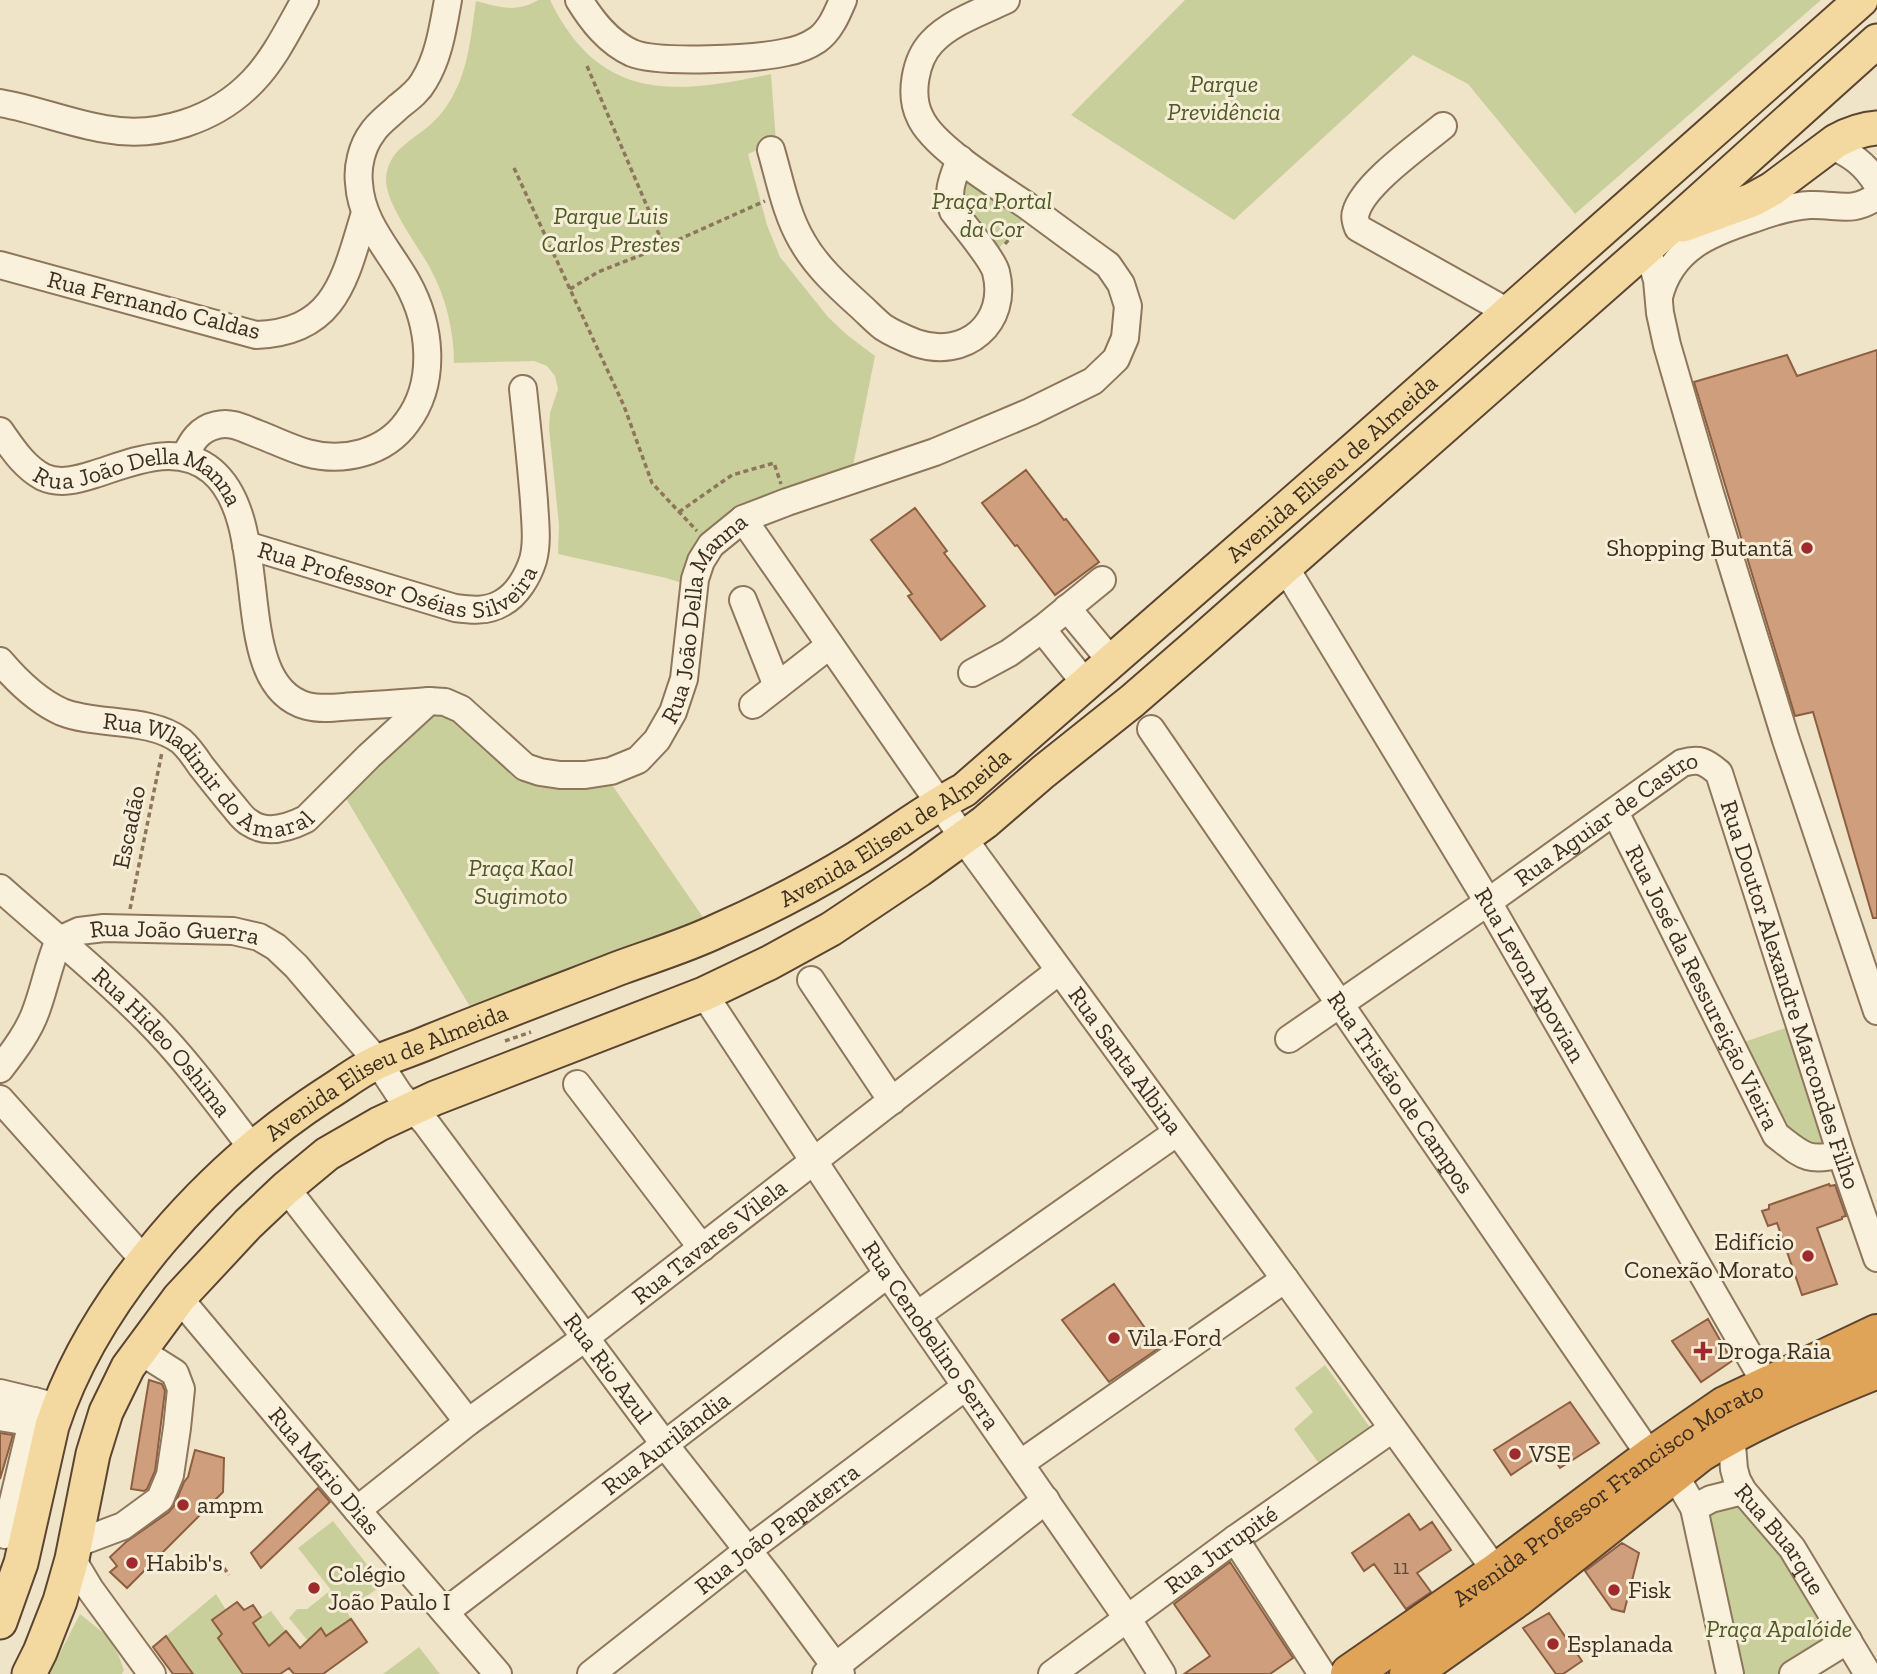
<svg xmlns="http://www.w3.org/2000/svg" width="1877" height="1674" viewBox="0 0 1877 1674" font-family="'Zilla Slab',serif">
<style>
.green{fill:#c9cf9b}
.building{fill:#cf9f7d;stroke:#8d5f41;stroke-width:2}
.lines{fill:none;stroke-linecap:round;stroke-linejoin:round}
.minor-casing{stroke:#8d765c;stroke-width:30}
.major-casing{stroke:#5b4430;stroke-width:37}
.highway-casing{stroke:#5b4430;stroke-width:42}
.path{stroke:#8d765c;stroke-width:3.5;stroke-dasharray:5 3.5;stroke-linecap:butt}
.minor{stroke:#faf1dc;stroke-width:26}
.major{stroke:#f3d9a0;stroke-width:33}
.highway{stroke:#e0a458;stroke-width:38}
.poi-dot{fill:#9e2a2b;stroke:#f7eed8;stroke-width:2.5}
.labels{text-anchor:middle;stroke-width:6;stroke-linejoin:round;paint-order:stroke}
.number-label{font-size:21px;fill:#624a37}
.park-label{font-size:24px;font-style:italic;fill:#4d5a26;stroke:#f7eed8}
.street-label{font-size:24px;fill:#3d2e20;stroke:#f7eed8}
.poi-label{font-size:24px;fill:#3d2e20;stroke:#f7eed8;text-anchor:start}
</style>
<rect width="100%" height="100%" fill="#f0e4c8"/>
<path class="green" d="M538 0H550C600 102 673 95 771 74L776 142 748 154 767 225 780 257 828 317 846 334 875 356 850 481 738 524 694 587 666 578 558 554 559 525 549 428 550 413 558 389 555 376 547 366 534 361 454 363C454 331 446 298 431 270 419 247 386 205 386 180 387 150 412 141 431 124 439 117 446 108 451 99 469 69 471 34 476 1 498 7 518 13 538 0Z
M1185 0H1821L1575 214 1468 84 1413 55 1234 220 1071 115Z
M964 162 1031 209 992 257 954 211Z
M429 705 455 715 531 776 608 779 707 923 475 1015 341 790Z
M1788 1027 1827 1147H1808L1790 1129 1744 1042Z
M1325 1365 1374 1433 1323 1469 1294 1429 1313 1412 1295 1388Z
M1728 1497 1795 1566 1840 1644 1795 1674H1742L1708 1514Z
M333 1521 383 1585 346 1610 351 1619 326 1636 321 1629 308 1641 289 1618 297 1609H307L331 1590 298 1548Z
M216 1594 226 1610 212 1620 222 1634 218 1638 235 1662 265 1640 253 1623 271 1611 286 1631 267 1648 247 1674H193L166 1636Z
M80 1614 106 1635 118 1654 124 1670 122 1674H49Z
M419 1647 440 1674H383Z"/>
<path class="building" d="M1877 350V918H1873L1813 712 1795 716 1694 382 1787 355 1797 376Z
M1026 470 1064 520 1066 519 1099 562 1055 595 1017 545 1015 546 982 503Z
M915 508 947 551 944 553 985 606 941 640 908 596 912 594 871 540Z
M1829 1184 1830 1186 1835 1185 1846 1216 1842 1217V1219L1817 1228 1837 1284 1802 1295 1777 1223 1768 1226 1762 1211 1769 1209V1205Z
M1114 1284 1159 1348 1109 1382 1062 1320Z
M1708 1319 1732 1361 1701 1382 1672 1341Z
M149 1380 162 1384 165 1391 155 1471 147 1489 144 1491 131 1489Z
M1570 1402 1599 1443 1560 1468 1548 1450 1511 1475 1494 1450Z
M0 1433 13 1435 0 1479Z
M195 1450 224 1458 223 1492 127 1588 110 1572 117 1566 110 1557 126 1542 169 1512 174 1506 184 1482 188 1477Z
M318 1488 330 1502 261 1568 251 1553Z
M1409 1514 1420 1530 1432 1522 1451 1550 1417 1573 1431 1592 1406 1609 1374 1564 1364 1571 1352 1553Z
M1622 1543 1639 1553 1624 1612 1612 1609 1585 1571Z
M1230 1562 1293 1658 1270 1674H1184L1210 1656 1174 1604Z
M237 1602 244 1610 253 1605 261 1617 253 1623 269 1646 286 1631 300 1648 321 1628 326 1636 351 1619 367 1642 323 1674H294L289 1668 280 1674H243L218 1638 222 1634 212 1620Z
M1549 1613 1582 1661 1563 1674H1556L1523 1628Z
M166 1636 185 1663 193 1674H173L153 1647Z"/>
<g class="lines">
<g class="minor-casing">
<g id="minor">
<path d="M579 0C592 21 608 42 632 53 658 64 758 59 787 52 798 50 808 46 817 40 830 31 837 14 843 0"/>
<path d="M0 103C35 109 69 123 105 129 157 139 216 120 253 81 275 58 289 28 305 0"/>
<path d="M1443 126C1420 145 1364 184 1356 212 1354 217 1356 223 1358 228L1508 312"/>
<path d="M1830 145C1851 154 1865 164 1877 184"/>
<path d="M771 150C780 181 786 214 802 241 816 266 838 286 859 305 867 312 874 320 883 327 892 333 906 339 916 343 965 360 1009 323 996 272 992 258 963 224 953 211 946 191 953 178 960 159"/>
<path d="M1640 254 1652 263 1657 280 1660 313 1667 345 1710 493 1786 740 1877 1011"/>
<path d="M0 265 256 335C337 332 345 277 365 213"/>
<path d="M1659 297C1671 248 1710 233 1753 219 1772 212 1790 206 1810 205 1838 204 1852 214 1877 196"/>
<path id="s1" d="M0 431C12 448 24 467 43 477 60 485 79 479 95 474 133 462 177 442 212 471 276 525 227 684 307 706 322 710 339 707 355 706 379 705 404 703 429 701L445 702 461 709 525 767 540 772 560 775H585L611 771 638 760 657 740 673 712 684 679 695 579 701 561 711 545 743 519 787 502 935 452 1030 412 1093 381 1116 359 1125 338 1128 306 1121 284 1108 265C1080 245 1053 225 1026 205 998 186 933 147 920 117 909 95 915 60 932 42 951 22 981 12 1006 0"/>
<path d="M185 456C192 441 199 429 217 425 231 421 245 429 258 434 274 440 290 448 307 453 343 463 385 453 407 422 437 382 431 325 407 282 389 250 361 222 359 183 357 167 362 146 372 133 378 123 390 115 398 107 408 99 418 92 424 81 439 57 443 27 448 0"/>
<path id="s2" d="M743 519 976 856 1285 1279 1506 1585"/>
<path id="s3" d="M246 545 455 608C471 610 487 612 502 603 517 595 528 576 533 560 538 542 535 521 534 501 531 464 527 426 523 389"/>
<path id="s4" d="M1285 567 1488 902 1767 1386"/>
<path d="M743 600 777 686"/>
<path d="M1067 608 1111 661"/>
<path d="M1042 629 1085 683"/>
<path id="s5" d="M0 661C17 681 37 701 62 712 97 726 150 717 181 741 189 748 195 757 201 766 212 780 223 794 235 808 239 813 244 820 250 823 267 835 290 827 306 819L369 756 429 701"/>
<path d="M972 673 1009 653 1042 629 1102 580"/>
<path d="M753 705 830 645"/>
<path id="s6" d="M1151 729 1651 1457"/>
<path id="s7" d="M1615 812 1776 1135C1802 1155 1807 1163 1841 1154"/>
<path id="s8" d="M0 888C49 932 101 973 147 1020 186 1059 219 1105 253 1149"/>
<path d="M811 980 892 1101"/>
<path id="s9" d="M704 994 888 1274 1127 1618 1162 1674"/>
<path id="s10" d="M1289 1039 1488 902 1682 763C1699 758 1705 761 1719 773L1841 1154 1877 1258"/>
<path id="s11" d="M0 1069C14 1051 30 1030 37 1008 45 986 49 963 59 940L79 931 104 928 233 931 259 937 276 947 296 966 378 1062 399 1094 426 1123 665 1445 772 1581 841 1674"/>
<path d="M577 1084 702 1248"/>
<path d="M0 1099 144 1260"/>
<path d="M286 1188 468 1422"/>
<path id="s12" d="M179 1298 357 1510 498 1674"/>
<path d="M917 1315 1176 1133"/>
<path d="M0 1393 50 1405"/>
<path d="M0 1417 47 1425"/>
<path id="s13" d="M1731 1433 1734 1469 1737 1480 1743 1491 1792 1548 1868 1674"/>
<path d="M1021 1463 1285 1279"/>
<path d="M1673 1472 1694 1508 1730 1674"/>
<path d="M1694 1508 1711 1499 1743 1491"/>
<path id="s14" d="M357 1510 468 1422 585 1338 1059 971"/>
<path d="M5 1535 32 1422 34 1401"/>
<path d="M1235 1539 1322 1674"/>
<path d="M75 1544 123 1526 160 1499 170 1475 177 1428 181 1389 175 1373 140 1351"/>
<path d="M72 1559 90 1589 152 1674"/>
<path id="s15" d="M445 1612 888 1274"/>
<path id="s16" d="M591 1674 748 1550 965 1387"/>
<path d="M826 1674 1046 1500"/>
<path id="s17" d="M1052 1674 1235 1539 1392 1429"/>
<path d="M1793 1674 1848 1640"/>
</g>
</g>
<g class="major-casing">
<g id="major">
<path d="M1683 225 1752 200 1772 189 1836 141C1849 134 1863 129 1877 128"/>
<path id="s18" d="M0 1622 21 1563 52 1426C95 1295 212 1168 326 1094 344 1083 361 1069 380 1061 396 1054 413 1049 429 1042 493 1016 557 992 622 967 655 955 688 945 719 930 767 909 813 885 857 858 893 836 927 809 964 790L1357 447 1861 0"/>
<path d="M29 1674 40 1652 60 1601 72 1559 93 1454 106 1412 128 1367 179 1298 248 1224 286 1188 327 1154 379 1124 435 1098 704 994 769 963 831 929 919 870 985 822 1043 772 1132 701 1200 642 1667 230 1877 41"/>
</g>
</g>
<g class="highway-casing">
<g id="highway">
<path id="s19" d="M1350 1674 1496 1573 1651 1457 1725 1406 1877 1334"/>
<path d="M1409 1674 1516 1598 1699 1453C1755 1418 1816 1394 1877 1369"/>
</g>
</g>
<path class="path" d="M587 66 664 246
M514 168 624 406 652 483 697 531
M1005 244 1020 226
M570 289 598 272 664 246 765 201
M679 512 732 475 774 463 781 484
M130 909 162 752
M505 1041 531 1032
M219 1561 229 1575"/>
<use href="#minor" class="minor"/>
<use href="#major" class="major"/>
<use href="#highway" class="highway"/>
</g>
<g class="poi-dot">
<circle cx="1807" cy="548" r="7"/>
<circle cx="1808" cy="1256" r="7"/>
<circle cx="1114" cy="1338" r="7"/>
<path d="M1699.5 1340.5h7v7h7v7h-7v7h-7v-7h-7v-7h7z"/>
<circle cx="1515" cy="1454" r="7"/>
<circle cx="183" cy="1505" r="7"/>
<circle cx="132" cy="1563" r="7"/>
<circle cx="314" cy="1588" r="7"/>
<circle cx="1614" cy="1590" r="7"/>
<circle cx="1553" cy="1644" r="7"/>
</g>
<g class="labels">
<g class="number-label">
<text x="1401" y="1574">11</text>
</g>
<g class="park-label">
<text x="1224" y="92">Parque<tspan x="1224" dy="28">Previdência</tspan></text>
<text x="992" y="209">Praça Portal<tspan x="992" dy="28">da Cor</tspan></text>
<text x="611" y="224">Parque Luis<tspan x="611" dy="28">Carlos Prestes</tspan></text>
<text x="521" y="876">Praça Kaol<tspan x="521" dy="28">Sugimoto</tspan></text>
<text x="1779" y="1637">Praça Apalóide</text>
</g>
<g class="street-label">
<text transform="translate(154 305) rotate(14)" y="8">Rua Fernando Caldas</text>
<text dy="8" stroke="none"><textPath href="#s18" startOffset="1839">Avenida Eliseu de Almeida</textPath></text>
<text dy="8" stroke="none"><textPath href="#s1" startOffset="168">Rua João Della Manna</textPath></text>
<text dy="8" stroke="none"><textPath href="#s3" startOffset="163">Rua Professor Oséias Silveira</textPath></text>
<text dy="8" stroke="none"><textPath href="#s1" startOffset="1026">Rua João Della Manna</textPath></text>
<text dy="8" stroke="none"><textPath href="#s5" startOffset="250">Rua Wladimir do Amaral</textPath></text>
<text dy="8" stroke="none"><textPath href="#s18" startOffset="1272">Avenida Eliseu de Almeida</textPath></text>
<text transform="translate(129 827) rotate(-78)" y="8">Escadão</text>
<text dy="8" stroke="none"><textPath href="#s10" startOffset="387">Rua Aguiar de Castro</textPath></text>
<text dy="8" stroke="none"><textPath href="#s11" startOffset="261">Rua João Guerra</textPath></text>
<text dy="8" stroke="none"><textPath href="#s4" startOffset="476">Rua Levon Apovian</textPath></text>
<text dy="8" stroke="none"><textPath href="#s7" startOffset="196">Rua José da Ressureição Vieira</textPath></text>
<text dy="8" stroke="none"><textPath href="#s10" startOffset="754">Rua Doutor Alexandre Marcondes Filho</textPath></text>
<text dy="8" stroke="none"><textPath href="#s8" startOffset="224">Rua Hideo Oshima</textPath></text>
<text dy="8" stroke="none"><textPath href="#s2" startOffset="663">Rua Santa Albina</textPath></text>
<text dy="8" stroke="none"><textPath href="#s18" startOffset="705">Avenida Eliseu de Almeida</textPath></text>
<text dy="8" stroke="none"><textPath href="#s6" startOffset="441">Rua Tristão de Campos</textPath></text>
<text dy="8" stroke="none"><textPath href="#s14" startOffset="443">Rua Tavares Vilela</textPath></text>
<text dy="8" stroke="none"><textPath href="#s9" startOffset="410">Rua Cenobelino Serra</textPath></text>
<text dy="8" stroke="none"><textPath href="#s11" startOffset="903">Rua Rio Azul</textPath></text>
<text dy="8" stroke="none"><textPath href="#s15" startOffset="278">Rua Aurilândia</textPath></text>
<text dy="8" stroke="none"><textPath href="#s12" startOffset="226">Rua Mário Dias</textPath></text>
<text dy="8" stroke="none"><textPath href="#s19" startOffset="315">Avenida Professor Francisco Morato</textPath></text>
<text dy="8" stroke="none"><textPath href="#s16" startOffset="236">Rua João Papaterra</textPath></text>
<text dy="8" stroke="none"><textPath href="#s13" startOffset="121">Rua Buarque</textPath></text>
<text dy="8" stroke="none"><textPath href="#s17" startOffset="210">Rua Jurupité</textPath></text>
</g>
<g class="poi-label">
<text x="1793" y="556" text-anchor="end">Shopping Butantã</text>
<text x="1794" y="1250" text-anchor="end">Edifício<tspan x="1794" dy="28">Conexão Morato</tspan></text>
<text x="1128" y="1346">Vila Ford</text>
<text x="1717" y="1359">Droga Raia</text>
<text x="1529" y="1462">VSE</text>
<text x="197" y="1513">ampm</text>
<text x="146" y="1571">Habib's</text>
<text x="328" y="1582">Colégio<tspan x="328" dy="28">João Paulo I</tspan></text>
<text x="1628" y="1598">Fisk</text>
<text x="1567" y="1652">Esplanada</text>
</g>
</g>
</svg>
